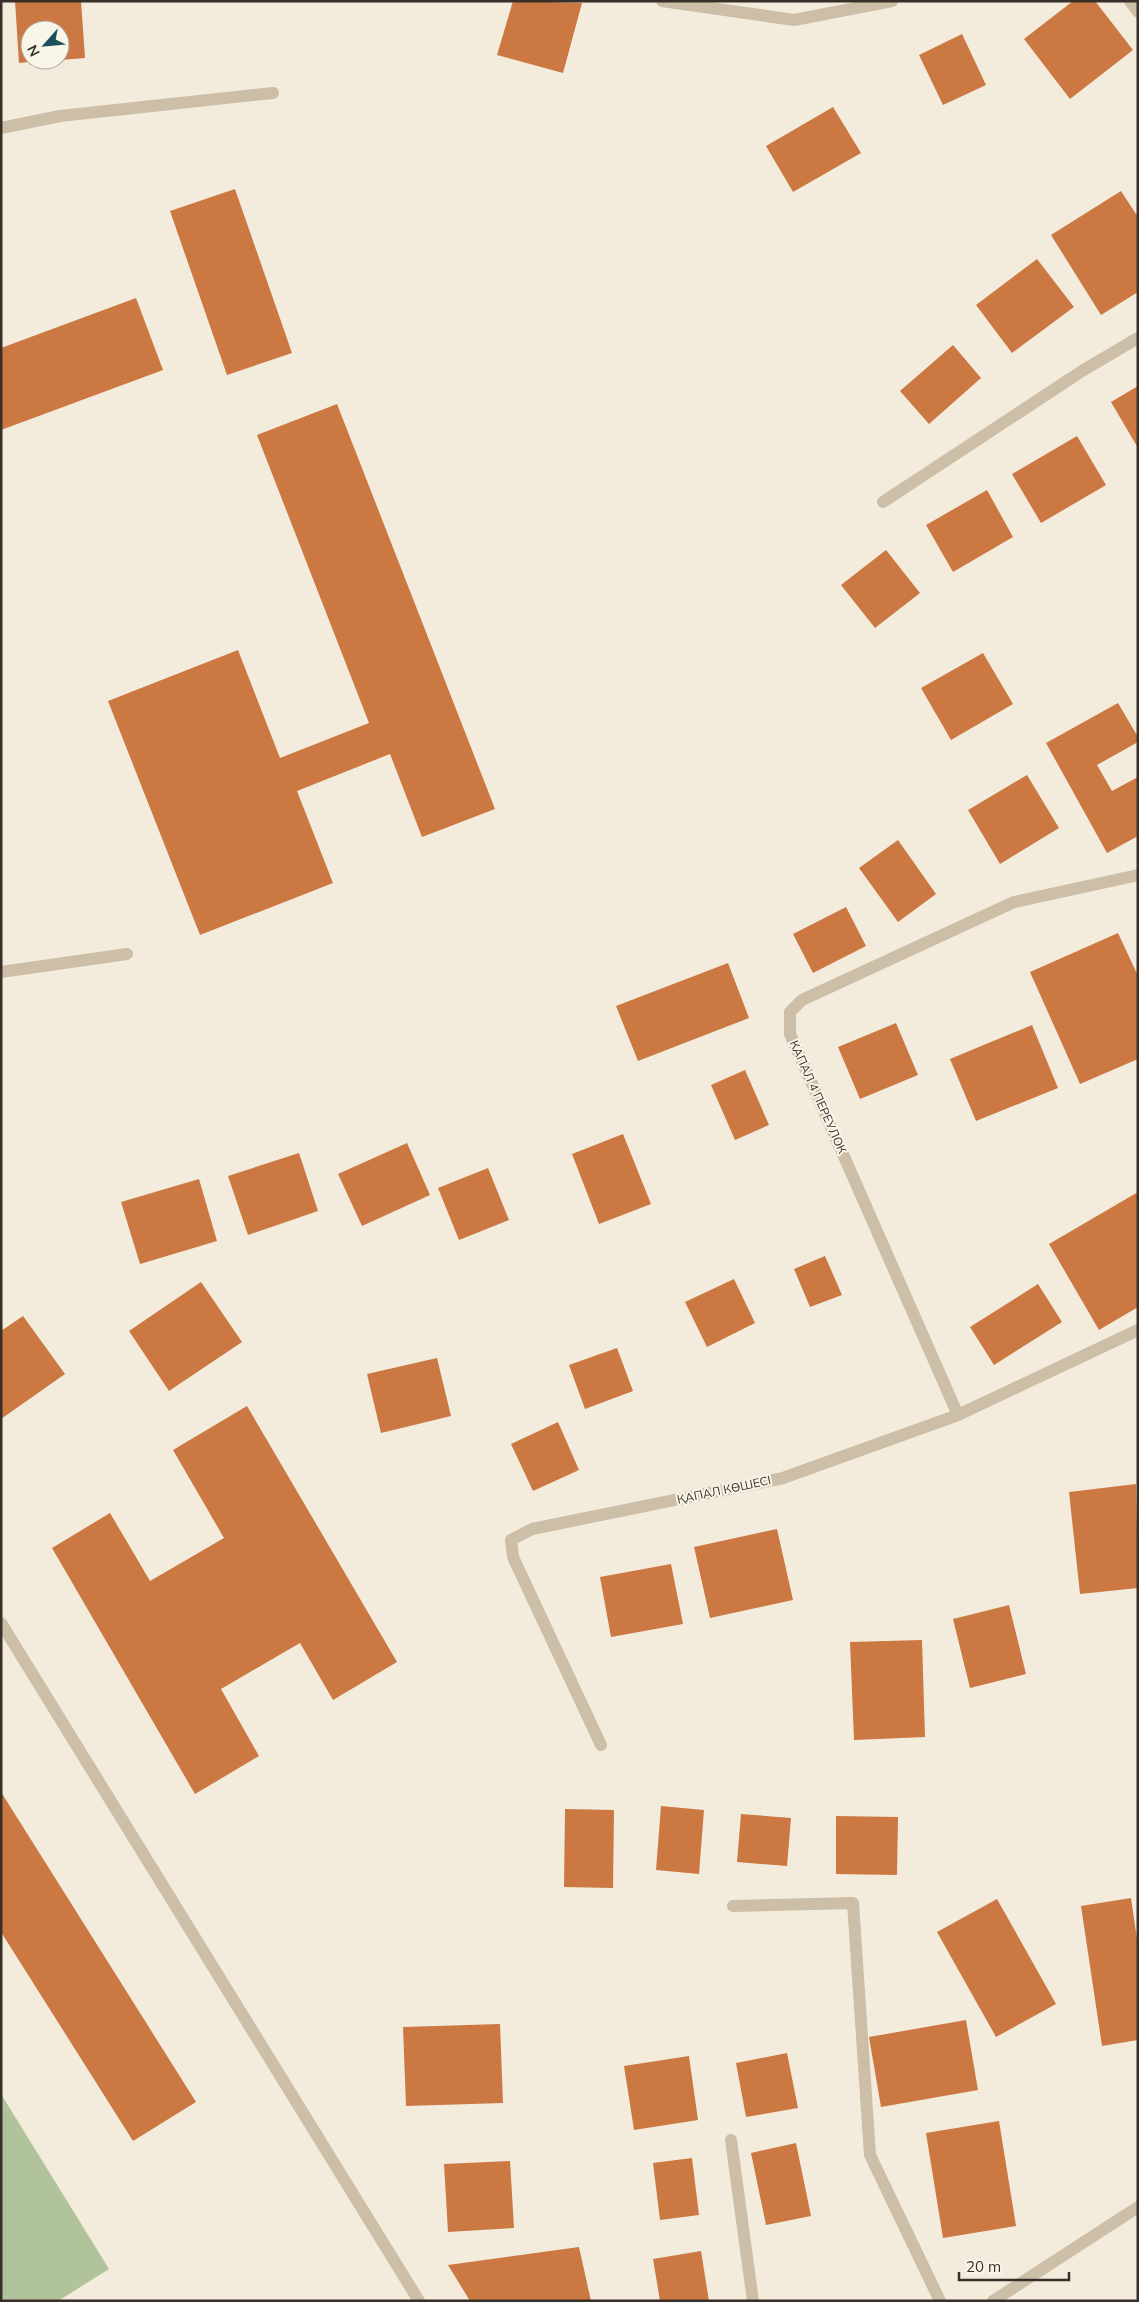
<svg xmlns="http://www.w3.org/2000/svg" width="1139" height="2302" viewBox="0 0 1139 2302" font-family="Mulish,sans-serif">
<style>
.green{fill:#b0c39b}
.building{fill:#cb7843}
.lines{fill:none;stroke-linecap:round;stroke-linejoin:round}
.lane{stroke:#ccbea7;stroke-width:12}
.street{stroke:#ccbea7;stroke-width:12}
.labels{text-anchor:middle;stroke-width:4;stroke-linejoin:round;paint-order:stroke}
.street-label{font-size:12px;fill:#383028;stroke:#faf5e9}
</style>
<rect width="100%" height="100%" fill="#f3ecdc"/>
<path class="green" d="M1 2094 109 2269 58 2301H1Z"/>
<path class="building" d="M15 1H81L85 58 60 60V30H30V60L40 61 19 63Z
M513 1 582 3 563 73 497 55Z
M1073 1H1095L1133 50 1070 99 1024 39Z
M962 34 986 85 943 105 919 55Z
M833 107 861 153 793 192 766 146Z
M235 189 292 353 227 375 170 211Z
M1121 191 1138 217V292L1101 315 1051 235Z
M1037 259 1074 307 1012 353 976 305Z
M136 298 163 370 1 430V348Z
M953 345 981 378 929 424 900 391Z
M1138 386V448L1111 402Z
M337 404 495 809 422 837 390 754 297 791 333 883 200 935 108 701 238 650 280 758 369 723 257 435Z
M1077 436 1106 485 1041 523 1012 474Z
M987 490 1013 537 953 572 926 525Z
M886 550 920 593 875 628 841 585Z
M983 653 1013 704 951 740 921 688Z
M1118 703 1138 737V742L1097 765 1112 791 1138 777V836L1107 853 1046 743Z
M1027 775 1059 828 1000 864 968 810Z
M898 840 936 894 898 922 859 868Z
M846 907 866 946 813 973 793 934Z
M1118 933 1138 976V1059L1080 1084 1030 972Z
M728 963 749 1018 638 1061 616 1006Z
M896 1023 918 1075 860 1099 838 1047Z
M1032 1025 1058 1088 976 1121 950 1059Z
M745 1070 769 1125 735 1140 711 1085Z
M623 1134 651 1204 599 1224 572 1154Z
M407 1143 430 1195 362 1226 338 1174Z
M299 1153 318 1211 248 1235 228 1176Z
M488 1168 509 1220 459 1240 438 1188Z
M199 1179 217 1241 140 1264 121 1202Z
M1138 1192V1307L1099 1330 1049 1244Z
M825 1256 842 1295 810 1307 794 1269Z
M734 1279 755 1323 707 1347 685 1302Z
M201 1282 242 1342 169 1391 129 1331Z
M1038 1284 1062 1322 994 1365 970 1327Z
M23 1316 65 1374 1 1419V1331Z
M617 1348 633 1391 585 1409 569 1365Z
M437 1358 451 1416 381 1433 367 1374Z
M247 1406 397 1662 333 1700 300 1643 221 1689 259 1756 195 1794 52 1548 110 1513 150 1581 224 1538 173 1450Z
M558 1422 579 1470 533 1491 511 1444Z
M1136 1484 1138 1588 1080 1594 1069 1492Z
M777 1529 793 1600 710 1618 694 1547Z
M671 1564 683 1624 611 1637 600 1577Z
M1009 1605 1026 1674 970 1688 953 1619Z
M922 1640 925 1737 854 1740 850 1642Z
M1 1792 196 2102 133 2141 1 1932Z
M661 1806 704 1810 699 1874 656 1870Z
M565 1809 614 1810 613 1888 564 1887Z
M741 1814 791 1818 787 1866 737 1862Z
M836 1816 898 1817 897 1875 836 1874Z
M1131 1898 1138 1946V2040L1102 2046 1081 1906Z
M997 1899 1056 2004 996 2037 937 1932Z
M966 2020 978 2090 881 2107 869 2037Z
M500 2024 503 2103 406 2106 403 2027Z
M787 2053 798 2108 746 2117 736 2063Z
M689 2056 698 2120 634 2130 624 2066Z
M999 2121 1016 2226 943 2238 926 2133Z
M796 2143 811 2216 766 2225 751 2153Z
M692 2158 699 2215 660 2220 653 2163Z
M510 2161 514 2228 448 2232 444 2164Z
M579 2247 591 2301H470L448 2265Z
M701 2251 709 2301H660L653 2259Z"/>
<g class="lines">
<path class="lane" d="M662 1 794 20 892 1
M1 972 127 954
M733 1906 853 1903 870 2155 940 2301
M731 2140 753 2301"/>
<path class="street" d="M1130 1 1138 12
M1 128 60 116 273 93
M883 502 1082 371 1138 338
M958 1415 790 1034V1012L802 1000 1014 902 1138 875
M1 1623 419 2301
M601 1745 513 1557 511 1540 532 1529 783 1478 958 1415 1138 1330
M993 2301 1138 2207"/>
</g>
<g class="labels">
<g class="street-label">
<text transform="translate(818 1097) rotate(66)" y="4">КАПАЛ 4 ПЕРЕУЛОК</text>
<text transform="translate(724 1490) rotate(-12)" y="4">ҚАПАЛ КӨШЕСІ</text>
</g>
</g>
<rect width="1139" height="2302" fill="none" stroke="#383028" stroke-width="5"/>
<g transform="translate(45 45) rotate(243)"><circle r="24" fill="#faf5e9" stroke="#aca69c"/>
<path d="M0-4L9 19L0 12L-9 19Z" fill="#1c4e5c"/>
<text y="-8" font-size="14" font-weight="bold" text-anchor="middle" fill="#383028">N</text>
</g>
<path d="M959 2272v8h110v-8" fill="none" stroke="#383028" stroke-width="2.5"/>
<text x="966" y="2272" font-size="15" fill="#383028" stroke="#faf5e9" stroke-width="4" paint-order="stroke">20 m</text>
</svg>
